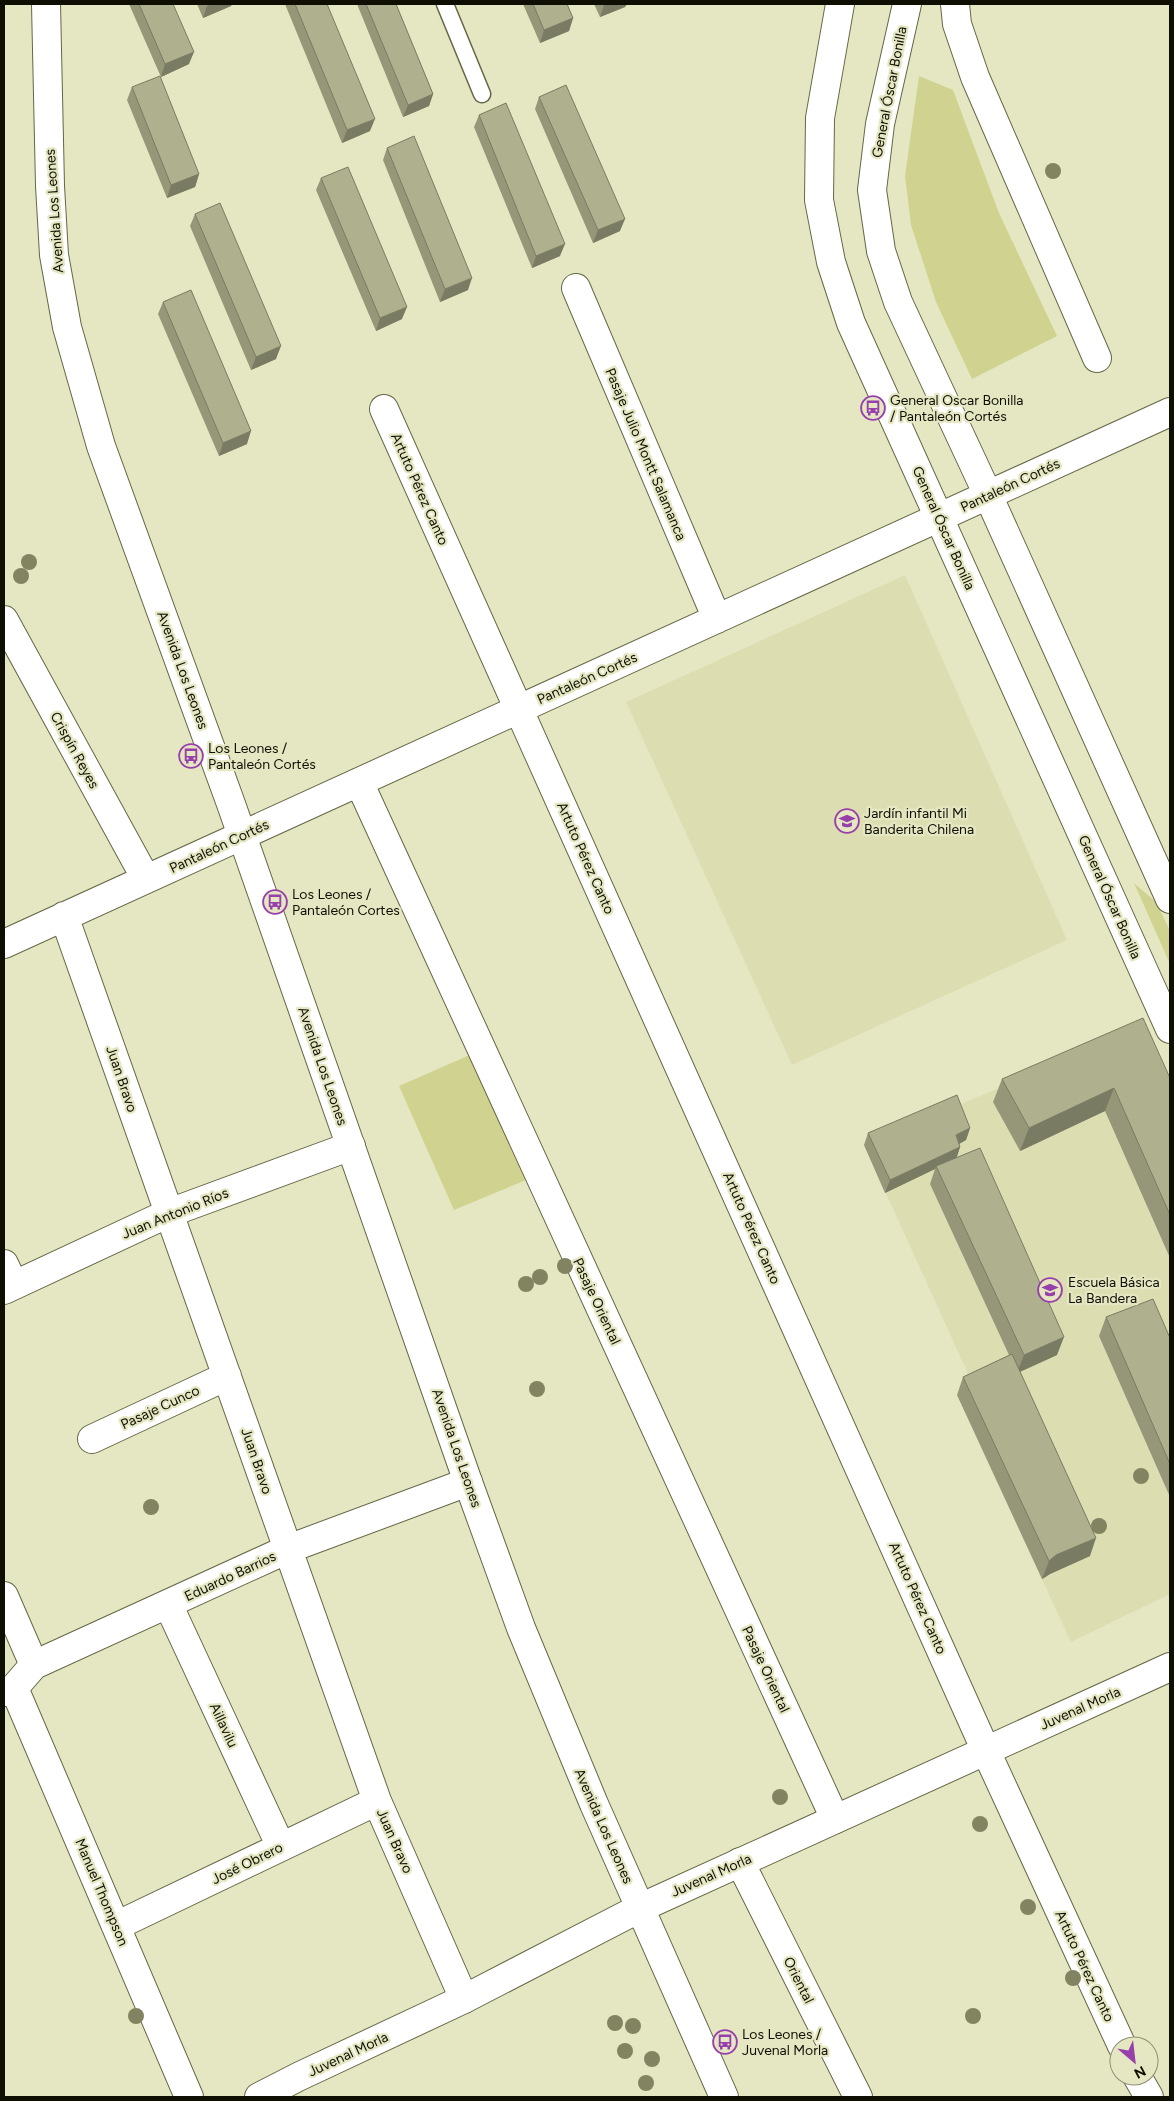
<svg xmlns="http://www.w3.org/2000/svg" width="1174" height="2101" viewBox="0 0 1174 2101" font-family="Figtree,sans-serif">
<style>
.built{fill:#dcdeb2}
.green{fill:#d0d38f}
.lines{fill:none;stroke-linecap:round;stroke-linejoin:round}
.lane-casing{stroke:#656646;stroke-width:19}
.street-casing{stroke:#656646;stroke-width:30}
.secondary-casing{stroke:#656646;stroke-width:30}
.lane{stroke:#fff;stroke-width:16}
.street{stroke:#fff;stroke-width:28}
.secondary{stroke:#fff;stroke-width:28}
.tree{fill:#828361}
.wall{fill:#969779}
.shaded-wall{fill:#7a7b63}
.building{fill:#afb08d;stroke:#7a7b63}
.labels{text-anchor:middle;stroke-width:4.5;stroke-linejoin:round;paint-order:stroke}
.street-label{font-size:14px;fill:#0e0e03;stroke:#e5e7c2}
.poi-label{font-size:14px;fill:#0e0e03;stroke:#e5e7c2;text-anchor:start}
</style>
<rect width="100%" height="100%" fill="#e5e7c2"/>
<path class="built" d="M905 575 1067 940 792 1065 626 702Z
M1136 1030 1170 1105V1594L1071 1642 957 1395 974 1387 864 1145Z"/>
<path class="green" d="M919 76 953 90 999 213 1057 336 972 379 936 302 911 225 905 176Z
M1134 883 1156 902 1170 931V964Z
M472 1054 526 1180 454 1210 399 1086Z"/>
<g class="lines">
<g class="lane-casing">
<path id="lane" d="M445 4 482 94"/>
</g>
<g class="street-casing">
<path id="street" d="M955 4 957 24 975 77 1097 358
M576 288 717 619
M384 409 986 1751 1122 2046
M4 620 146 879
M359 782 835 1819
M64 916 377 1801 464 1999
M4 944 1170 412
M4 1264 14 1285
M4 1290 169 1213 351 1146
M92 1439 227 1376
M4 1596 34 1665
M168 1604 281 1847
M14 1688 189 2097
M4 1692 14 1688 34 1665 288 1549 468 1482
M740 1862 858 2097
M116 1926 377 1801
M1137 2076 1149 2097"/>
</g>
<g class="secondary-casing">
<path id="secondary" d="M46 4 50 186 54 255 67 327 101 446 231 804 468 1482 521 1628 594 1804 724 2097
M840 4 820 118 819 200 831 262 851 323 1170 1029
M907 4 880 124 872 190 881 251 898 302 988 495 1170 899
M259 2097 300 2076 464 1999 640 1908 1170 1667"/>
</g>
<use href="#lane" class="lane"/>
<use href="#street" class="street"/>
<use href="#secondary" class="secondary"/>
</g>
<g class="tree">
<circle cx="1053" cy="171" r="8"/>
<circle cx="29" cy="562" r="8"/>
<circle cx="21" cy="576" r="8"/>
<circle cx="565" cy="1266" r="8"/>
<circle cx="540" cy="1277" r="8"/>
<circle cx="526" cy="1284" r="8"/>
<circle cx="537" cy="1389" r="8"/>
<circle cx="1141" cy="1476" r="8"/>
<circle cx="151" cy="1507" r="8"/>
<circle cx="1099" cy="1526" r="8"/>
<circle cx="780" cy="1797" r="8"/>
<circle cx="980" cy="1824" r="8"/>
<circle cx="1028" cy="1907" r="8"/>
<circle cx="1073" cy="1978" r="8"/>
<circle cx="136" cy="2016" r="8"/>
<circle cx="973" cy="2016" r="8"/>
<circle cx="615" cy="2023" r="8"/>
<circle cx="633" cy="2026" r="8"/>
<circle cx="625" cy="2051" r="8"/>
<circle cx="652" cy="2059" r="8"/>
<circle cx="646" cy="2083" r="8"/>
</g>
<path class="wall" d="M129 4H173L189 64 161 77Z
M197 4H232L231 6 203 18Z
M285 4H327L370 131 342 143Z
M357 4H396L433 94 429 106 403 117Z
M523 4H567L573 18 569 31 540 43Z
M594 4H627L625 7 600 17Z
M132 87 199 174 195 187 167 198 127 100Z
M539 97 620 231 593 243 535 109Z
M479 115 560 256 532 268 474 127Z
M387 148 468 290 440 302 383 160Z
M321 178 402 319 376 331 316 190Z
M195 214 276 359 251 370 190 226Z
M163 302 247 444 219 456 158 314Z
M1170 1078V1258L1105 1111 1020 1151 993 1102 1002 1079Z
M970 1128 966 1140 959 1144 960 1147 956 1158 1057 1355 1020 1372 1090 1556 1050 1574 1042 1579 957 1395 963 1377 1009 1355 930 1184 935 1169 885 1193 864 1145 868 1133Z
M1106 1317 1170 1338V1497L1099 1336Z"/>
<path class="shaded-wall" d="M212 4H232L231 6 203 18 207 6Z
M607 4H627L625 7 600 17 604 5Z
M573 18 569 31 540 43 544 30Z
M194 52 189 64 161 77 165 64Z
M433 94 429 106 403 117 408 105Z
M375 119 370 131 342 143 347 130Z
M199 174 195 187 167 198 171 185Z
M625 219 620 231 593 243 598 230Z
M565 244 560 256 532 268 536 256Z
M472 278 468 290 440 302 445 289Z
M407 307 402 319 376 331 380 318Z
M281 346 276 359 251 370 256 357Z
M251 431 247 444 219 456 223 443Z
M1114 1088 1105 1111 1020 1151 1029 1128Z
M970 1128 966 1140 952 1148 956 1135Z
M960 1147 956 1160 936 1166 935 1169 885 1193 890 1180Z
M1064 1337 1057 1355 1017 1373 1024 1355Z
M1096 1538 1090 1556 1050 1574 1042 1579 1049 1561 1056 1555Z"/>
<path class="building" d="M139 4H173L194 52 165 64Z
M295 4H327L375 119 347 130Z
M366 4H396L433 94 408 105Z
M533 4H567L573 18 544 30Z
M160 76 199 174 171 185 132 87Z
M566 85 625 219 598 230 539 97Z
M506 103 565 244 536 256 479 115Z
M414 136 472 278 445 289 387 148Z
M348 167 407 307 380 318 321 178Z
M220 203 281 346 256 357 195 214Z
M191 290 251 431 223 443 163 302Z
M1143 1018 1170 1078V1215L1114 1088 1029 1128 1002 1079Z
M957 1095 970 1128 956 1135 960 1147 890 1180 868 1133Z
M980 1148 1064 1337 1024 1355 936 1166Z
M1153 1299 1170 1338V1464L1106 1317Z
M1012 1354 1096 1538 1056 1555 1049 1561 963 1377Z"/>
<defs>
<g id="bus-ring" transform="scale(1.25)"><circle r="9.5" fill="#e5e7c2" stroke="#973fab" stroke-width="1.5"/><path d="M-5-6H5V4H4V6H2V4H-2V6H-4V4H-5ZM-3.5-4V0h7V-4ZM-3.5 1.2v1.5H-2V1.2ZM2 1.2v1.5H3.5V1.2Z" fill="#973fab"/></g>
<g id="school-ring" transform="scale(1.25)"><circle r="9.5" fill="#e5e7c2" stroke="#973fab" stroke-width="1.5"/><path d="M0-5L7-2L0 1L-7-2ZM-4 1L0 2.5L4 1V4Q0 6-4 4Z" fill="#973fab"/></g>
</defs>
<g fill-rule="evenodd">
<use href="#bus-ring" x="873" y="408"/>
<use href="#bus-ring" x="191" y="756"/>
<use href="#school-ring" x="847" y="821"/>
<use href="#bus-ring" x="275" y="902"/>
<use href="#school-ring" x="1050" y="1290"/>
<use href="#bus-ring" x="725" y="2042"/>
</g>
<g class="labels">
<g class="street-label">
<text transform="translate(889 92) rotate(-79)" y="5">General Óscar Bonilla</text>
<text transform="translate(54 211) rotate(-94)" y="5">Avenida Los Leones</text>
<text transform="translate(646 454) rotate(67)" y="5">Pasaje Julio Montt Salamanca</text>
<text transform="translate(1010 485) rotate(-25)" y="5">Pantaleón Cortés</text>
<text transform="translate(420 489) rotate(66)" y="5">Artuto Pérez Canto</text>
<text transform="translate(944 528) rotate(66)" y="5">General Óscar Bonilla</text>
<text transform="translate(183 670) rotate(70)" y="5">Avenida Los Leones</text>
<text transform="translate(587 678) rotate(-24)" y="5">Pantaleón Cortés</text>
<text transform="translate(75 750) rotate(61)" y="5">Crispín Reyes</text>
<text transform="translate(219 846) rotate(-25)" y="5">Pantaleón Cortés</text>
<text transform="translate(586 858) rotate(66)" y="5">Artuto Pérez Canto</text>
<text transform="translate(1110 897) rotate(66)" y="5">General Óscar Bonilla</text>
<text transform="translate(323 1066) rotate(71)" y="5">Avenida Los Leones</text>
<text transform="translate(122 1079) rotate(71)" y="5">Juan Bravo</text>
<text transform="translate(175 1213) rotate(-22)" y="5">Juan Antonio Ríos</text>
<text transform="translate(752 1228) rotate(66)" y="5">Artuto Pérez Canto</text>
<text transform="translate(597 1301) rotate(65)" y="5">Pasaje Oriental</text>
<text transform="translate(160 1407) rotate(-25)" y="5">Pasaje Cunco</text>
<text transform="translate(457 1448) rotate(71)" y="5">Avenida Los Leones</text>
<text transform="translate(257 1461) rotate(71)" y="5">Juan Bravo</text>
<text transform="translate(230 1576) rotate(-25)" y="5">Eduardo Barrios</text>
<text transform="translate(918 1598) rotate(66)" y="5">Artuto Pérez Canto</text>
<text transform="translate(766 1669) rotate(65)" y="5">Pasaje Oriental</text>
<text transform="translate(1080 1708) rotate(-24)" y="5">Juvenal Morla</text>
<text transform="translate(224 1725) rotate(65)" y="5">Aillavilu</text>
<text transform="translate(604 1826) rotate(66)" y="5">Avenida Los Leones</text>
<text transform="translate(395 1841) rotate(66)" y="5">Juan Bravo</text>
<text transform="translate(247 1863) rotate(-26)" y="5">José Obrero</text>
<text transform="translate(711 1875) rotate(-24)" y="5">Juvenal Morla</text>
<text transform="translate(102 1892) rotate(67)" y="5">Manuel Thompson</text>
<text transform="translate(1085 1966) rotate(65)" y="5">Artuto Pérez Canto</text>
<text transform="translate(799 1980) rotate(63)" y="5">Oriental</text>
<text transform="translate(348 2054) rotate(-25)" y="5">Juvenal Morla</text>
</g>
<g class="poi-label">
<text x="890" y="405">General Oscar Bonilla<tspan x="890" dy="16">/ Pantaleón Cortés</tspan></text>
<text x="208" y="753">Los Leones /<tspan x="208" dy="16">Pantaleón Cortés</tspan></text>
<text x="864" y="818">Jardín infantil Mi<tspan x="864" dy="16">Banderita Chilena</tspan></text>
<text x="292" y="899">Los Leones /<tspan x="292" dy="16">Pantaleón Cortes</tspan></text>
<text x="1068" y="1287">Escuela Básica<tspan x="1068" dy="16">La Bandera</tspan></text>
<text x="742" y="2039">Los Leones /<tspan x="742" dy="16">Juvenal Morla</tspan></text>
</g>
</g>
<rect width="1174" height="2101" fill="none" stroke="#0e0e03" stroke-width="10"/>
<g transform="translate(1134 2061) rotate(152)"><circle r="24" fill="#e5e7c2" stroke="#8f9076"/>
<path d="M0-4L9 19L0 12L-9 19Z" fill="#973fab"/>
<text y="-8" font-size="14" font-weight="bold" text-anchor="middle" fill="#0e0e03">N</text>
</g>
</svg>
